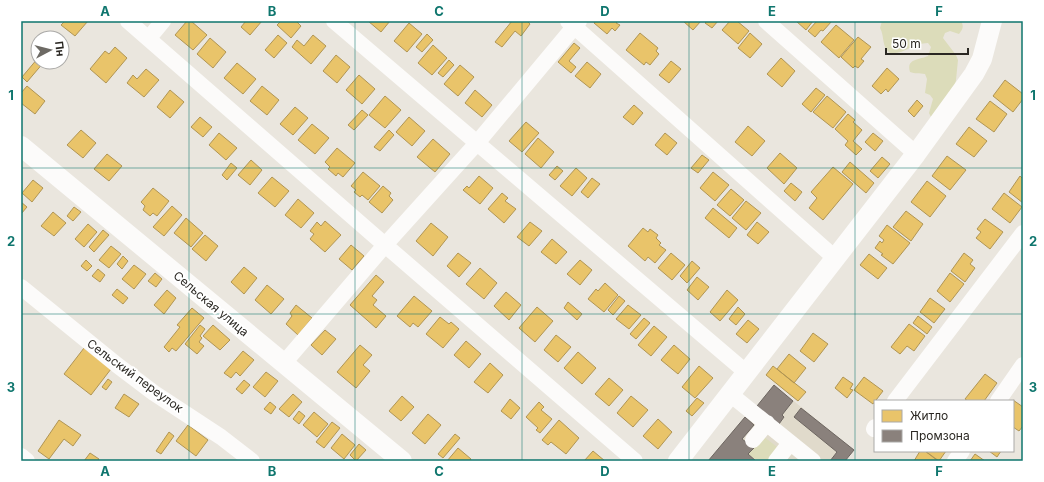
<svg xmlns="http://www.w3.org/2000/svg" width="1044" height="482" viewBox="0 0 1044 482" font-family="Inter,sans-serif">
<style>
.built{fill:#e0dacb}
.green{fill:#dcdcba}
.homes{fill:#e9c46a;stroke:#b09554}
.industry{fill:#8a817c;stroke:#6d6661}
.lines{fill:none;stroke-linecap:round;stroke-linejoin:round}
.minor{stroke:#fcfbfa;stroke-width:16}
.major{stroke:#fcfbfa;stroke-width:20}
.grid{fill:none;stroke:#0f766e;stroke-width:1;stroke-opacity:0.55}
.labels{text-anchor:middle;stroke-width:4;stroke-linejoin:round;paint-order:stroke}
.street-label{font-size:12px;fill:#2a2722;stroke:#fff}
.neatline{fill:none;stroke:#0f766e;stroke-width:1.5}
.grid-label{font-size:13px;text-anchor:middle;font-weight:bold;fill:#0f766e}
</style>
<rect width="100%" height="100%" fill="#eae6de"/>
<path class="built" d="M774 385 854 450 845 461H708L745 417 747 418Z"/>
<path class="green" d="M882 21H961C964 26 963 29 959 34L950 31 945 33 943 38 956 55 958 60 956 80 955 85 931 117 929 113 933 99 930 95 925 93 927 79 925 74C919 73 915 74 910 72 906 59 918 60 928 56L931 47 928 43C913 43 903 55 890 53 881 46 885 37 880 28Z
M763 436 781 450 772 461H756L748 454Z"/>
<path class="homes" d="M65 21H88L75 36 61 25Z
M187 21H191L207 35 193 50 175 35Z
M246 21H262L250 35 241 27Z
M281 21H296L301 26 291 38 277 25Z
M368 21H390L381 32Z
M512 21H527L530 24 521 36 515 31 502 47 495 42Z
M595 21H618L616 23 620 25 615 31 612 28 607 34 594 23Z
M683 21H701L693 30Z
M707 21H718L712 28 705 23Z
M730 21H737L749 31 738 44 722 30Z
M796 21H813L806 30Z
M817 21H832L823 31 821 30 815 37 808 31Z
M409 23 422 34 407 52 394 41Z
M836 25 854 40 839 58 821 42Z
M640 33 658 48 656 51 659 54 650 65 646 62 644 65 626 50Z
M750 33 762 44 750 58 738 48Z
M427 34 433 40 422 52 416 47Z
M278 35 287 43 274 58 265 50Z
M313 35 326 46 311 64 292 47 297 40 304 46Z
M858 37 871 47 861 59 864 61 858 68 855 66 853 68 841 57Z
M210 38 226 52 213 68 197 54Z
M574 43 580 48 569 61 576 67 571 73 558 62Z
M433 45 447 58 432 75 418 63Z
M115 47 127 58 106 83 90 69 105 51 109 54Z
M336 55 350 67 337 83 323 71Z
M38 58V62H44L27 82 22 77Z
M781 58 795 71 782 87 767 74Z
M449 60 454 65 443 77 438 73Z
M671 61 681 69 669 83 659 75Z
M587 62 601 74 590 88 575 76Z
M237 63 256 79 243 94 224 78Z
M460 65 474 77 458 96 444 84Z
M887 68 899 79 888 92 886 89 881 94 872 86Z
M146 69 159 80 144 97 127 83 133 75 137 79Z
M359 75 375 89 362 104 346 90Z
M1005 80 1023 94V99L1013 112 993 96Z
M27 86 45 101 35 114 21 103V93Z
M262 86 279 100 267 115 250 101Z
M816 88 825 95 811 112 802 104Z
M170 90 184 102 170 118 157 107Z
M475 90 492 105 482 117 465 103Z
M385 96 401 110 385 128 369 115Z
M827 96 846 112 833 128 813 112Z
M917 100 923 106 914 117 908 111Z
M990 101 1007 114 994 132 976 119Z
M634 105 643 113 633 125 623 117Z
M295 107 308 118 293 135 280 124Z
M362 110 368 115 354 130 348 125Z
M848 114 855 120 853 122 862 130 853 141 862 149 856 155 845 145 848 141 835 129Z
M200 117 212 127 203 137 191 127Z
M409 117 425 131 412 146 396 132Z
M526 122 539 133 522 152 509 141Z
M312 124 329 138 315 154 298 140Z
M748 126 765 141 752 156 735 142Z
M969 127 987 141 974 157 956 144Z
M81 130 96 143 83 158 67 145Z
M389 130 394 135 380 151 374 147Z
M219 133 237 148 226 160 209 145Z
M665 133 677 143 667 155 655 145Z
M873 133 883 141 875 151 865 142Z
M538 138 554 152 541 168 525 154Z
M433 139 450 154 435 172 417 157Z
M337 148 355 163 343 177 338 173 336 176 328 169 330 167 325 162Z
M780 153 797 168 784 184 767 168Z
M107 154 122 166 109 181 94 169Z
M702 155 709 160 698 173 691 168Z
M947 156 966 170 950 190 932 176Z
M882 157 890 164 878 178 870 171Z
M251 160 262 170 250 185 238 175Z
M850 162 874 183 866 193 842 172Z
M231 163 237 168 227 180 222 175Z
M557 166 563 171 555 180 549 175Z
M833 167 853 184 823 220 809 208 817 198 811 192Z
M576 168 587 178 572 196 560 186Z
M363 172 380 186 368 200 362 195 360 197 354 192 356 190 351 186Z
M713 172 729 185 715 201 700 188Z
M479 176 493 188 480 204 463 190 467 186 469 188Z
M1020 176 1023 179V203L1009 192Z
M272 177 289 191 275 207 258 193Z
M592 178 600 184 588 198 581 192Z
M33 180 43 188 32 202 22 193Z
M927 181 946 196 930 217 911 202Z
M791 183 802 192 795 201 784 191Z
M383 186 391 193 389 196 393 200 382 213 369 202Z
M153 188 169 201 157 216 153 213 150 216 143 210 145 206 141 202Z
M731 189 744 200 730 216 717 205Z
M502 193 508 198 505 201 516 209 504 223 488 209Z
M1004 193 1022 207 1010 223 992 209Z
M298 199 314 213 301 228 285 215Z
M746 201 761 213 746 230 732 218Z
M21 202 27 207 21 214Z
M172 206 182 215 164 236 153 227Z
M74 207 81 212 73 221 67 216Z
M713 208 737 228 729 238 705 218Z
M906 211 923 224 911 241 893 227Z
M53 212 66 223 54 236 41 226Z
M186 218 203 233 191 247 174 233Z
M985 219 1003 232 990 249 976 238 981 232 977 229Z
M325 221 341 235 325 252 310 239 314 234 310 231 317 222 321 226Z
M530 222 542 231 529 246 517 237Z
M757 222 769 232 758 244 747 235Z
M431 223 448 237 433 256 416 241Z
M88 224 97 232 84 247 75 239Z
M887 225 910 243 893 264 881 255 883 254 875 248 880 241 882 243 884 240 879 236Z
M643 228 648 232 650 229 658 235 656 238 661 243 659 245 666 250 655 263 648 257 645 261 628 246Z
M103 230 109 235 94 252 89 247Z
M205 235 218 246 206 261 192 249Z
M552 239 567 252 556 264 541 252Z
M351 245 364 256 352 270 339 259Z
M111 246 121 254 109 268 99 260Z
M458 253 471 263 459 277 447 266Z
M671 253 685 265 672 280 658 268Z
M964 253 973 260 970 264 975 268 965 282 951 271Z
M869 254 887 268 878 279 860 265Z
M123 256 128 261 122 269 117 264Z
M86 260 92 266 87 271 81 266Z
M580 260 592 270 580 285 567 274Z
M692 261 700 268 687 283 680 276Z
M134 265 146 274 134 289 122 279Z
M244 267 257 278 244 294 231 282Z
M480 268 497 283 484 299 466 284Z
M98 269 105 275 100 282 92 276Z
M155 273 162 279 156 287 148 281Z
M950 273 964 284 950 302 937 291Z
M376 275 384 282 372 296 377 300 373 305 386 316 376 328 350 305Z
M697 277 709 287 698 300 687 290Z
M605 283 618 295 604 312 588 299 596 289 598 291Z
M267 285 284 299 271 314 255 300Z
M117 289 128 298 123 304 112 295Z
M167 290 176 298 164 314 154 305Z
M727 290 738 300 720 321 710 312Z
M506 292 521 305 509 320 494 306Z
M414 296 432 311 418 327 413 323 410 327 397 316Z
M619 296 625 301 613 315 608 310Z
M930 298 945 309 934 323 920 312Z
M568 302 582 314 577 320 564 308Z
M296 305 312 318 298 335 286 324 292 316 290 313Z
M628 305 641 315 629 329 616 319Z
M537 307 553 321 535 342 519 328Z
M738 307 745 314 736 325 729 319Z
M192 308 204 318 176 351 172 348 169 352 164 347 180 327 177 325Z
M918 316 932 327 927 334 913 323Z
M440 317 449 324 451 322 459 329 443 348 426 334Z
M644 318 650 323 636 339 630 334Z
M748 320 759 329 747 343 736 334Z
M909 324 925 336 914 351 907 346 900 354 891 347Z
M200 325 205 329 200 336 202 338 199 342 204 346 197 354 185 344Z
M213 325 230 340 220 350 203 336Z
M654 326 667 337 651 356 638 345Z
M325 330 336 339 322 355 311 345Z
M813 333 828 344 814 362 800 351Z
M556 335 571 347 558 362 544 350Z
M466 341 481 354 469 368 454 355Z
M360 345 372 355 363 365 370 371 356 388 337 372Z
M674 345 690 359 678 374 661 360Z
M84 348 111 369 91 395 64 374Z
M243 351 254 360 240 376 236 372 231 378 224 373Z
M578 352 596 368 582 384 564 368Z
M789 354 806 368 794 383 777 369Z
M490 363 503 375 488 393 474 382Z
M699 366 713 378 695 398 682 387Z
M773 366 806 392 798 401 766 375Z
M266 372 278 381 265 397 253 387Z
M985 374 997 383 984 401H968L965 399Z
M843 377 853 384 850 389 853 390 847 398 835 388Z
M864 377 883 391 873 404 854 390Z
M609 378 623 390 609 406 595 394Z
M108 379 112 382 106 390 102 387Z
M244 380 250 385 242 394 236 389Z
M124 394 139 404 129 417 115 408Z
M293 394 302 402 289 417 279 409Z
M402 396 414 407 401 421 389 411Z
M631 396 648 410 633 427 617 413Z
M697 398 704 403 692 416 686 411Z
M510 399 520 408 511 419 501 411Z
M1013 400 1023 407V426L1019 431 1013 427Z
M270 402 276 407 271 414 264 409Z
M539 402 544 407 541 410 552 419 540 433 536 430 538 428 526 417Z
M299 411 305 416 299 424 293 419Z
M314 412 328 424 317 437 303 425Z
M428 414 441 425 425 444 412 433Z
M658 419 672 432 658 449 643 436Z
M59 420 81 435 73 446 64 439 49 459 38 451Z
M559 420 579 438 566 454 551 442 548 445 542 440Z
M332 422 340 428 324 448 316 442Z
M188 425 208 440 196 456 176 441Z
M169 432 174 436 161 454 156 451Z
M342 434 355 445 344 459 331 448Z
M455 434 460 438 443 458 438 454Z
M359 444 366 450 356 461 350 455Z
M458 448 471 459 470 461H447Z
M593 451 605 461H584Z
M920 451H925L938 461H914Z
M925 451H946L939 461Z
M989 451H1001L997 457Z
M90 453 99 459 98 461H84Z
M975 454 985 461H970Z"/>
<path class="industry" d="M774 385 793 401 782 415 784 417 779 424 757 406Z
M801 408 854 450 845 461H830L837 452 794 417Z
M745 417 754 425 742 439 754 448 748 454 756 461H708Z"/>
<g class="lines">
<path class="minor" d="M128 21 385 245 635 461
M334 21 747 373
M568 21 835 258
M766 21 916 154
M149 38 163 21
M21 287 117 365 154 393 221 437 252 461
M284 363 385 245 477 143 579 21
M730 394 813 461
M895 401 1023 233
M998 401 1023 365
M874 429 875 427
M753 440 767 423
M21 456 27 461
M776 461 790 443
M955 461 962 451"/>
<path class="major" d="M21 146 402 461
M678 461 916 154 974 74 982 59 992 21"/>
</g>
<path class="grid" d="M189 21V461M355 21V461M522 21V461M689 21V461M855 21V461M21 168H1023M21 314H1023"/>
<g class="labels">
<g class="street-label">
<text transform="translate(211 304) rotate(40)" y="4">Сельская улица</text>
<text transform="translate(135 376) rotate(36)" y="4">Сельский переулок</text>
</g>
</g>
<rect width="1044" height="482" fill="none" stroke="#ffffff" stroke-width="44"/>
<rect x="874" y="400" width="140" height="52" fill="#ffffff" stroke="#aaa9a7"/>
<rect x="882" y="410" width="20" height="12" fill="#e9c46a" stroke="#aaa9a7"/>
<text x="910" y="420" font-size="12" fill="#2a2722">Житло</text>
<rect x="882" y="430" width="20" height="12" fill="#8a817c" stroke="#aaa9a7"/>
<text x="910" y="440" font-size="12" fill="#2a2722">Промзона</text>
<g transform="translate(50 50) rotate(83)"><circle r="19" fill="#ffffff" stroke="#aaa9a7"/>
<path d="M0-3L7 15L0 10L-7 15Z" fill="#6d6a64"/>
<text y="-6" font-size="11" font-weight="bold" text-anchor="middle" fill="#2a2722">Пн</text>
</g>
<path d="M886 48v6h82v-6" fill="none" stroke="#2a2722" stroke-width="2"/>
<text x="892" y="48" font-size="12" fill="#2a2722" stroke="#ffffff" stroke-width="3" paint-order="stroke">50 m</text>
<rect x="22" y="22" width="1000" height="438" class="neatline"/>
<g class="grid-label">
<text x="105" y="16">A</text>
<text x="272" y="16">B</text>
<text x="439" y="16">C</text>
<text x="605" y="16">D</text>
<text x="772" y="16">E</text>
<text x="939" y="16">F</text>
<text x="11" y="100">1</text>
<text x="1033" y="100">1</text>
<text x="11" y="246">2</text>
<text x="1033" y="246">2</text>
<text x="11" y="392">3</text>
<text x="1033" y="392">3</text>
<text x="105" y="476">A</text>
<text x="272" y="476">B</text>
<text x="439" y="476">C</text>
<text x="605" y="476">D</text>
<text x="772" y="476">E</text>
<text x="939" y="476">F</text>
</g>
</svg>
